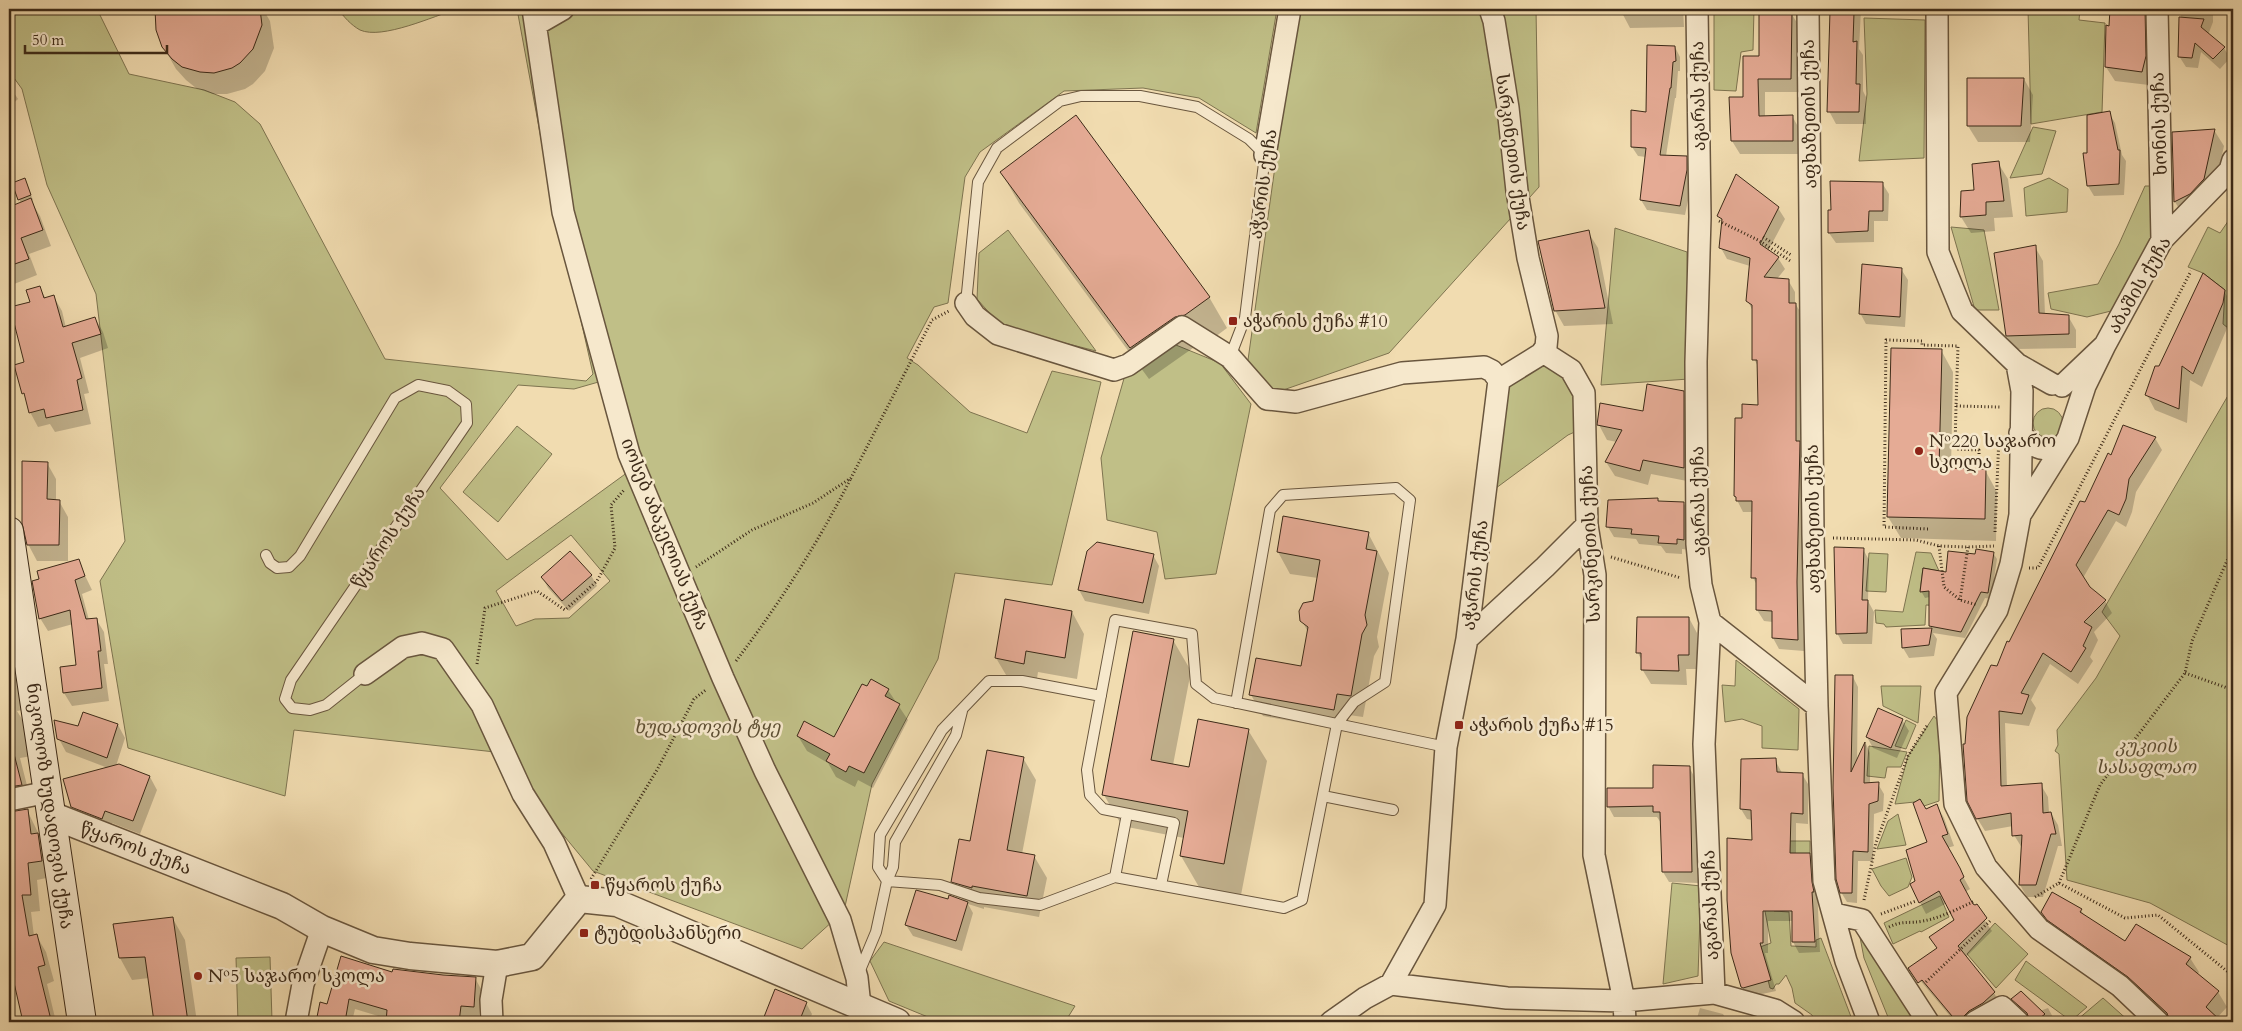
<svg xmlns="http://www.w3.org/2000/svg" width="2242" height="1031" viewBox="0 0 2242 1031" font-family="Cardo,'Noto Serif Georgian',serif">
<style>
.green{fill:#c0bf87;stroke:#7e7450;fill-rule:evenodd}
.shadow{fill:#0003}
.building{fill:#e5ab95;stroke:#3c2a18}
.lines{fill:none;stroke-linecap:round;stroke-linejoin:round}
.service-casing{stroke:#69563e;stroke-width:12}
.minor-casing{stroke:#69563e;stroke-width:24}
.tertiary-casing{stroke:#69563e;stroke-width:29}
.secondary-casing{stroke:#3c2a18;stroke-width:30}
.path{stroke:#3c2a18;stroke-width:3;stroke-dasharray:1 2.5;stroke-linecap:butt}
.service{stroke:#f6e8cc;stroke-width:10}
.minor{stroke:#f6e8cc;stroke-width:21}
.tertiary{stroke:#f6e8cc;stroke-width:26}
.secondary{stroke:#f6e8cc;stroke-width:28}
.poi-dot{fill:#8f2418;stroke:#f6e8cc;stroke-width:2}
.labels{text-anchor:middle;stroke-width:5;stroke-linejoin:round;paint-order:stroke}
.street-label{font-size:18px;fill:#3c2a18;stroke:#f6e8cc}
.poi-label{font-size:18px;fill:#3c2a18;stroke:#f6e8cc;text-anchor:start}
.park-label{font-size:18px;font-style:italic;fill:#5d4f34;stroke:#f6e8cc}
</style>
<rect width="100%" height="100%" fill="#f1dcb0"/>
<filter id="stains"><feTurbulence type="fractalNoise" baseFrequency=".004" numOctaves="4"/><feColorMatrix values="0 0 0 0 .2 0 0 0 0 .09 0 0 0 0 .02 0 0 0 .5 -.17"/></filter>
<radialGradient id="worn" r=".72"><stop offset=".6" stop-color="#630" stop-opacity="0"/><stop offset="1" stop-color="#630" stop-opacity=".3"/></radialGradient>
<path class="green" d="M9 9H97L129 74 204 90 235 102 260 124 385 359 586 381 593 374 545 160 517 9H1277L1256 133 1199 98 1143 88 1064 91 980 152 965 177 948 303 934 307 907 358 918 365 970 412 1027 433 1052 371 1101 382 1052 585 955 573 938 659 872 784 844 911 802 949 593 871 495 752 294 730 285 796 128 748 100 581 125 541 96 294 47 185 22 89 9 71ZM602 381 628 472 507 560 440 488 518 385 574 389ZM571 535 610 581 569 618 535 619 516 626 496 591Z
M338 9H457C434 16 382 40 360 30 351 25 344 17 338 9Z
M1297 9H1536L1539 187 1389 353 1269 395 1248 360Z
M1714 9H1754L1753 50 1741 52 1736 91 1714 90Z
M2028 9H2080L2079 20 2105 23 2102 112 2031 124Z
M1864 18 1925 20 1924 158 1859 161 1867 94Z
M2033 127 2056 131 2042 174 2010 178Z
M2049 178 2068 189 2067 212 2026 216 2024 188Z
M2145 186H2157L2156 230 2123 308 2087 317 2051 309 2048 293 2098 284 2119 244Z
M2233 214V332L2223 324 2225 290 2203 273 2188 267 2208 227 2220 233Z
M1951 227 1984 230 1999 310H1975Z
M1615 228 1687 252 1689 379 1601 385Z
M1008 230 1096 351 1002 327 977 299 979 253Z
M1171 343 1220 363 1251 404 1216 574 1165 579 1157 532 1107 520 1101 458 1125 375Z
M1546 358 1577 386 1579 430 1568 435 1492 491 1510 379Z
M2233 387V948L2150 903 2067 880 2059 754 2055 751 2058 745 2057 730 2096 678 2120 636 2102 612Z
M2033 423a15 15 0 1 1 30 0a15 15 0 1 1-30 0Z
M517 426 552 454 498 522 463 492Z
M1916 552 1931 553 1939 571 1923 568 1920 591 1938 590 1944 606 1926 605 1925 625 1886 627 1884 624 1876 623 1875 610 1903 612Z
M1869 553 1888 554 1886 592 1866 591Z
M1736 660 1799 709 1798 750 1762 748V726L1742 719 1725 722 1722 685 1735 686Z
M1881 686H1921L1918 723 1883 706Z
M1934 716 1940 724 1939 801 1918 808 1915 802 1895 804 1908 756Z
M1906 720 1916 725 1906 749 1895 746Z
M1869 746 1907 752 1901 767H1887L1885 778 1867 776Z
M1898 814 1906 845 1877 849 1888 821Z
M1788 841H1810V853L1774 911 1789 912 1791 946 1816 947V940L1821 938 1853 1022H1815L1812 1015 1795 1003 1792 988 1786 975 1779 984H1776L1773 989 1770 988 1760 947 1771 943 1761 890Z
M1906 858 1912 877 1908 887 1889 896 1881 886 1872 869Z
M1672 883 1701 886 1698 976 1663 984Z
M1940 896 1949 917 1921 932 1920 931 1893 944 1884 923Z
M1995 923 2028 954 1996 988 1967 954Z
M1859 932 1925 1022H1890L1864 958Z
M884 942 1075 1006 1065 1022H940L889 1001 870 961Z
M270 957 272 1020 238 1022 236 958Z
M2026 961 2087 1007 2071 1021 2015 980Z
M2103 998 2130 1022H2079L2077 1020Z"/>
<path class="shadow" d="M157 9H263L270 21 274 48 265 71 253 84 245 89 227 94H213L196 88 186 80 176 69 163 46Z
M1620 9H1683L1684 27 1630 28Z
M1832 9H1861L1859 49 1863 55V91L1866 97V124H1836L1829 111Z
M2111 9H2154L2149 85 2115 81 2106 67Z
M2181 9H2213V22L2208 35 2224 48 2230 58 2220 69 2201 52 2198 68 2186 67 2179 56Z
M1791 13 1799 26 1798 92H1765V117L1792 116 1800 130 1801 154H1740L1732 141 1744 98 1760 57Z
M1675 47 1680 57V71H1678L1676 98H1675L1666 156 1686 157 1692 167V181L1685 215 1647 210 1641 200 1646 157 1638 156 1632 147Z
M1968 79H2024L2033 95 2030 142H1978L1968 126Z
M9 85 18 99 9 107Z
M2109 113 2115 123 2122 155 2126 161 2124 195 2094 196 2088 186 2089 154Z
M2214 130 2224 146 2213 195 2185 218 2175 202 2173 133Z
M1998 163 2008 179 2013 217 1994 218 1995 231 1971 233 1961 217 1976 191Z
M1001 172 1209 297 1227 328 1203 346 1193 348 1149 379 1019 203Z
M25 179 33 200 31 201 40 216 51 246 29 254 37 275 9 286V208L21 203 19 199Z
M1882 183 1889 194 1888 221H1874V242L1836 243 1829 233Z
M1778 208 1785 219 1768 251 1778 258 1785 269 1777 279 1788 280 1795 292V303L1802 315 1805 454 1803 594 1804 651 1779 649 1773 638V622L1764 621 1757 610V585L1753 578V512H1743L1735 496 1743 419 1759 406V368L1754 359 1753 311 1747 300 1750 266 1727 259 1721 248 1723 223 1719 216Z
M1588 232 1598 248 1613 324 1564 326 1555 310Z
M2035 247 2043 261 2045 315 2068 316 2076 330V348L2015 349 2005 334 2004 305Z
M1901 269 1908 280 1905 327 1866 324 1860 313Z
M40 288 46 299 54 297 62 311 66 328 95 318 103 332 108 348 80 358 89 393 84 394 91 424 55 432 50 424 38 427 30 412 26 363 31 303Z
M2224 291 2233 306 2231 319 2202 387 2190 380 2187 423 2155 410 2147 395 2159 368Z
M1941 350 1953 372 1951 469 1985 470 1997 492 1996 541 1901 538 1888 517Z
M1683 392 1692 407V482L1651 474 1648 485 1615 476 1606 462 1617 442 1607 440 1599 425 1644 412Z
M2155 438 2162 450 2136 492 2132 512 2126 527 2116 521 2083 578 2089 588 2105 601 2112 613 2094 632 2098 640 2090 657 2093 661 2078 684 2050 664 2031 700 2036 708 2029 726 2005 723 2007 787 2041 785 2048 797 2049 813H2051L2058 825 2062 846H2058L2043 897H2027L2020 885 2022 848 2014 835 2013 826 1985 831 1977 818 1967 745 2010 644 2112 457Z
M47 463 56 479V501H59L68 517V561H37L28 544Z
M1659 502 1684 504 1690 514V550L1682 549V554L1666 553 1661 546 1639 544 1636 539 1614 537 1608 527Z
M1368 533 1389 573 1377 637 1379 647 1374 656 1363 717 1349 715 1346 731 1263 716 1251 695 1302 668 1308 632 1302 621 1314 602 1318 578 1290 574 1278 552Z
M1863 549 1869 560 1868 601 1874 612 1872 644H1843L1837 633Z
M1993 553 1997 559 1991 599 1985 598 1965 638 1933 633 1937 639 1934 656 1909 658 1903 648 1902 630 1932 629 1930 597 1925 598 1921 591 1976 555Z
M1153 555 1159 566 1149 614 1085 601 1079 590Z
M78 561 92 590 82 594 89 620 96 619 104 632 108 664H104L109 701 72 706 64 693 78 666 73 624 48 631 40 618Z
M591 575 597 586 569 611 548 588 542 577Z
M1072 612 1084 634 1077 679 1038 672 1036 685 1009 680 996 658Z
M1689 618 1697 633V669H1686L1687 685 1651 684 1642 669V661L1638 653Z
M1173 640 1191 671 1173 765 1190 768 1248 730 1267 761 1241 895 1199 887 1181 856 1184 838 1122 826 1104 795Z
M9 666 17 680 23 710 17 711 28 729 32 756 20 758 31 801 9 809Z
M1853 677 1858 687 1857 763 1866 744 1870 753V784H1878L1884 794 1883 811 1874 814 1873 861H1858L1857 903 1847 902 1841 892Z
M888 690 908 720 873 788 858 780 855 787 836 777 828 763 807 751 798 736 835 739Z
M1902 720 1909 731 1897 758 1873 748 1867 737Z
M118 725 125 738 116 766 150 777 157 790 140 834 112 823 109 831 80 820 72 806 108 768 66 752 59 739 79 728Z
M1023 758 1036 780 1022 854 1034 856 1047 878 1039 917 984 907V909L968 904 973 913 962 951 913 936 906 925 949 900 964 902 953 881 971 843Z
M1775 760 1782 773 1802 774 1808 784V824L1796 823V855H1810L1816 865 1820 952 1799 953 1793 942V921H1768V953H1765L1776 991 1748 997 1742 987 1753 841 1752 820 1747 819 1741 809Z
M1689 767 1695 778 1698 883 1669 882 1663 872 1661 823 1657 817H1614L1608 806 1654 789Z
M1937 806 1944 818 1954 846 1947 848 1970 889 1965 892 1992 931 1966 957 1994 993 2001 1005 1977 1022H1955L1919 979 1937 949 1931 937 1955 920 1947 903 1926 914 1911 885 1917 882 1929 842 1926 811Z
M27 810 47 851 51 877 37 880 40 911 31 912 34 936 36 935 46 952 54 981 47 984 56 1022H23L17 992 9 978V813Z
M2081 910 2085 917 2125 943 2190 958 2199 972 2197 975 2218 992 2227 1007 2216 1019 2220 1022H2171L2138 991 2051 927 2042 912Z
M173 919 185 940 197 1022H155L149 978 132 980 120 958Z
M394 973 475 978 481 989 479 1017 466 1016V1022H387L388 1019 355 1009 352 1022H317L321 1004 328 1005Z
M775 991 806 1003 812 1014 809 1022H763Z
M2013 999 2040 1011 2048 1008 2055 1021 2037 1022 2044 1016 2042 1015 2031 1022Z
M1700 1008 1723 1014 1728 1022H1680V1016L1697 1018Z"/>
<path class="building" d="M155 9H260L262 25 253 49 240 63 232 68 214 73 200 72 182 67 172 59 162 47 156 30Z
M2110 9H2145L2146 56 2142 72 2105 67 2106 25 2109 26Z
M1759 11H1792L1791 79H1758L1759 116 1793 115V141H1731L1729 97H1743V56H1759Z
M1830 11 1854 13 1853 42 1857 41 1856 84H1860L1859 112H1827Z
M2179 17 2204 19 2201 27 2225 47 2213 59 2195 43 2192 58 2178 57Z
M1647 45 1675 46 1676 61 1673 62 1671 88H1670L1660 155 1687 156V170L1680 206 1640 200 1646 148 1631 147V110L1646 112Z
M1967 78H2024L2021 126H1967Z
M2110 111 2118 150H2120L2119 184 2087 186 2083 153H2087V115Z
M1076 115 1210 297 1185 315 1175 317 1130 348 1000 172Z
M2215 129 2204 179 2190 194 2174 202 2172 132Z
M1999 161 2004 201 1986 202V215L1960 217 1961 191 1974 190 1972 164Z
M1736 174 1779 207 1760 244 1779 257 1764 277 1789 279V303H1796V441H1800L1797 582 1798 640 1772 638V611L1756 610V578H1751L1752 501H1736V497L1734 496 1735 418H1742V404L1758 405 1757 360H1752V305L1746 301 1750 258 1719 248 1722 219 1717 216Z
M25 178 31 195 18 200 12 183Z
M1830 181 1883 182V211H1869L1868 231 1828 233V210H1831Z
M31 198 43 230 21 238 29 259 9 266V207Z
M1589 230 1605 308 1554 311 1538 241Z
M2036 245 2039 313 2069 315V334L2006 336 1994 253Z
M1862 264 1902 268 1900 317 1859 314Z
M2203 273 2225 290 2223 303 2193 374 2182 366 2179 409 2145 395 2155 366H2159Z
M40 286 44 298 54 295 63 327 95 317 101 334 72 343 82 378 77 380 83 410 46 418 44 409 29 413 24 393 22 394 14 365 24 362 10 307 30 302 26 290Z
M1891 348 1942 349 1939 468 1986 469 1985 519 1887 517Z
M1647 384 1684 391V468L1643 460 1640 471 1605 462 1622 430 1597 425 1600 403 1643 411Z
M2123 425 2156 437 2129 479 2126 499 2119 515 2108 510 2076 565 2090 587 2106 600 2084 622 2092 627 2083 646 2086 648 2071 672 2043 653 2021 693 2029 695 2022 714 1999 711 2001 786 2042 783 2043 813 2051 812 2056 834H2051L2036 885H2019L2022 835 2012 836 2011 813 1976 819 1967 801 1963 744H1965L1967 717 1991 665 1997 666 2007 641 2009 642 2080 501 2085 502 2108 453 2111 455Z
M22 461 48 462 47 499 60 500 59 545H27L22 523Z
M1658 498V501L1684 502V540L1677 539V544L1658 543 1659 536 1631 534 1632 529 1606 527 1608 500Z
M1283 516 1369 532 1366 549 1377 551 1365 615 1367 625 1362 634 1351 696 1337 694 1334 710 1249 695 1256 658 1301 666 1308 627 1300 621 1299 611 1303 603 1313 601 1320 560 1277 552Z
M1097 542 1154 554 1143 603 1078 590 1087 551Z
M1834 547 1864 548 1862 600H1868L1867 633 1836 634Z
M1976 549 1994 552 1988 593 1981 592 1961 632 1929 626V591L1920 592 1923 568 1946 572 1948 551 1975 554Z
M570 551 592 575 562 601 541 577Z
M79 559 85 576 75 580 86 619 97 618 101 651H98L102 688 63 693 60 667 76 665 70 610 39 619 32 581 39 579 37 571Z
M1005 599 1072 611 1065 658 1026 651 1024 664 995 658Z
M1637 617H1689V655H1678L1679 671 1641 670V653H1636Z
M1932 628 1929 645 1902 648 1901 629Z
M1133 631 1174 639 1151 760 1189 767 1198 719 1249 729 1224 864 1180 856 1188 811 1102 795Z
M1835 675H1853L1851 772 1865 742 1864 783 1879 782 1878 801 1869 804 1868 852 1853 851 1852 893H1840L1836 879 1833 788Z
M871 679 889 689 885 696 900 704 864 773 849 766 846 772 826 761 830 754 797 736 804 721 834 737 862 684 867 686Z
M1878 708 1903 719 1891 748 1866 737Z
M83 712 118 724 107 758 57 739 54 720 78 726Z
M987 750 1024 757 1007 850 1035 855 1027 896 972 886V888L951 882 959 839 970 841Z
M14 754 22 785 9 787V755Z
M1776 758 1777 772 1803 773V814L1791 813 1790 853H1810L1812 882 1814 892H1812L1815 942H1792V911H1763V943H1760L1771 980 1743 988 1741 987 1731 953 1727 900V838L1752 840 1751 810 1740 809 1741 759Z
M119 764 150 776 133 821 105 811 102 819 71 807 63 779Z
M1653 765 1690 766 1692 872H1662L1660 812H1653V806L1607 807V788H1653Z
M1920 799 1926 809 1937 804 1948 834 1942 836 1960 868 1964 877 1960 880 1973 904 1975 905 1977 904 1987 918 1958 946 1995 992 1983 1003 1969 1011 1964 1016 1963 1022H1957L1922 980 1918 983 1908 968 1937 948 1929 937 1954 920 1939 891 1919 903 1910 884 1915 881 1906 850 1927 842 1913 803Z
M28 809 31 834 38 833 42 861 28 863 31 895H22L29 936 37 934 45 965 38 967 51 1020 42 1022H23L12 974 9 975V812Z
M916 890 948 899 949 895 968 902 956 941 905 925Z
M2052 892 2082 909 2080 912 2125 941 2136 924 2191 957 2186 964 2219 991 2206 1007 2222 1022H2170L2167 1013 2128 977 2047 920 2041 912Z
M173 917 188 1022H154L145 957 119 958 113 924Z
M341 956 392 972 393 969 443 975 476 977 474 1007 461 1006 459 1022H386L387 1010 349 999 345 1022H316L320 1002 327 1004Z
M775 989 807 1002 799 1022H762Z
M2021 991 2045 1014 2035 1022H2030L2027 1013 2011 999Z"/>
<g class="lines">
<g class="service-casing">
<path id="service" d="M966 303 978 182 997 148 1060 101 1081 96H1140L1197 107 1249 139 1265 155 1245 318 1230 357
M266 555 270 563 277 568 289 567 300 556 395 398 418 385 448 391 466 404 467 423 291 680 285 699 292 708 310 710 326 705 365 674
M1323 796 1393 810
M1115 877 1127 814
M887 881 878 867 880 835 942 730 989 681H1022L1101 696
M887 881 893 867 895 842 956 735 962 711
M1161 885 1174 823 1103 809 1090 795 1087 770 1115 620 1192 634 1196 684 1214 698 1446 747
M858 975 876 932 887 881 940 885 979 898 1040 905 1115 877 1284 908 1302 900 1337 724 1354 702 1385 682 1410 500 1396 488 1283 495 1270 510 1236 703"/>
</g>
<g class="minor-casing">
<path id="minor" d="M533 9 563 212 629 454 723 678 765 771 840 920 857 978 860 1006
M1490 9 1494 21 1508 108 1517 191 1528 258 1547 336 1546 347 1541 354 1499 380
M1697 9 1700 217 1696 362 1697 544 1701 585 1710 622 1704 744 1714 993
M1808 9 1813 535 1817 706 1824 881 1846 961 1869 1022
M1937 9 1938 252 1962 311 2017 364 2052 384
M2157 9 2162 240
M537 24 563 9
M1265 155 1290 9
M966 303 975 316 998 334 1114 370 1128 365 1182 327 1230 357 1267 399 1296 402 1402 373 1484 367 1492 371 1499 380 1467 639 1446 747 1435 905 1391 984 1365 998 1331 1022
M2105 345 2162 240 2230 170 2233 160
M1543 352 1571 370 1584 393 1587 525 1595 575 1594 855 1624 1001 1625 1022
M2017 364 2022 391 2020 515 2011 564 1997 610 1946 693 1955 804 1986 867 2039 929 2120 986 2158 1022
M2020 433C2031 447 2042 451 2061 449
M2020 515 2068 438 2085 386 2105 345 2062 386
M1710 622 1817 706
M1467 639 1545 567 1587 525
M365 674 403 647 422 643 443 649 482 705 523 794 554 843 579 899
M9 800 48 792
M1834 914 1862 920 1928 1022
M1391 984 1507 998 1624 1001 1714 993 1775 1010 1794 1022
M296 1022 303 984 322 929
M492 1022 491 1000 497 964
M1975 1022 2002 1007 2018 1022"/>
</g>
<g class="tertiary-casing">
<path id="tertiary" d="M51 815 282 906 322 929 373 950 410 956 497 964 532 957 579 899 617 903 897 1022"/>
</g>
<g class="secondary-casing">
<path id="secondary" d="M9 531 82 1022"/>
</g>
<path class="path" d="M1719 221 1758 240 1792 262
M1763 237 1791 255
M1956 406 1955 449 1979 450V459
M1928 529 1884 527 1886 340 1922 341V345L1958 346 1956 406 2000 407
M1995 532 1999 436
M1833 538 1916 540 1939 546 1968 547 1994 546
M1939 546 1944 587 1960 600 1977 605
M1611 557 1681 578
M696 567 752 530 813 503 851 478 932 320 949 311
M2029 568H2038L2191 271
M1960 600 1968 547
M736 661C780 603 818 543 851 478
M477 664 485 608 537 591 565 610 597 581 615 548 611 505 624 490
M2185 673 2233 690
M591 879 657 770 694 699 707 689
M2059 883 2100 785 2185 673 2192 641 2233 547
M2035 897 2059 883 2125 918 2158 915 2233 976
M1864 900 1876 843 1908 756 1928 724
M1881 914 1916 901
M1889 927C1903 920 1909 924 1923 921 1941 918 1959 908 1975 901
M1926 982 1990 921"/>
<use href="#service" class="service"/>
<use href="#minor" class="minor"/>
<use href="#tertiary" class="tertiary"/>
<use href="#secondary" class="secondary"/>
</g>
<g class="poi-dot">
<rect x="1228" y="316" width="10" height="10" rx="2.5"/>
<circle cx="1919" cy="451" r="5"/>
<rect x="1454" y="720" width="10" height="10" rx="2.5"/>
<rect x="590" y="880" width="10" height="10" rx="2.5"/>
<rect x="579" y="928" width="10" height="10" rx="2.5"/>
<circle cx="198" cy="976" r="5"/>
</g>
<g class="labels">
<g class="street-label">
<text transform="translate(1698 96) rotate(-91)" y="6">აგარას ქუჩა</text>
<text transform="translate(1809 114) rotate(-91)" y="6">აფხაზეთის ქუჩა</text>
<text transform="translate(2159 124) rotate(-92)" y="6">ხონის ქუჩა</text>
<text transform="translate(1513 152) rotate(82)" y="6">სარკინეთის ქუჩა</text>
<text transform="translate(1263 184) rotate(-82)" y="6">აჭარის ქუჩა</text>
<text transform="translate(2139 285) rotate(-60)" y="6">აბაშის ქუჩა</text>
<text transform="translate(1698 501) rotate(-91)" y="6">აგარას ქუჩა</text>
<text transform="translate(1813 519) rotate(-91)" y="6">აფხაზეთის ქუჩა</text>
<text transform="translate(665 534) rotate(68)" y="6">იოსებ აბაკელიას ქუჩა</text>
<text transform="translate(388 537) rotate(-56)" y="6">წყაროს ქუჩა</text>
<text transform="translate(1590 544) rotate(-93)" y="6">სარკინეთის ქუჩა</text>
<text transform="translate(1475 575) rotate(-83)" y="6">აჭარის ქუჩა</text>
<text transform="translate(50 806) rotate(82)" y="6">ნიკოლოზ ხუდადოვის ქუჩა</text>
<text transform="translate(136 848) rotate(21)" y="6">წყაროს ქუჩა</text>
<text transform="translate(1710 905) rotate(-92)" y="6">აგარას ქუჩა</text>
</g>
<g class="poi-label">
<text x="1243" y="327">აჭარის ქუჩა #10</text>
<text x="1929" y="447">№220 საჯარო<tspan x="1929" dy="21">სკოლა</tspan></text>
<text x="1469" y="731">აჭარის ქუჩა #15</text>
<text x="605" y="891">წყაროს ქუჩა</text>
<text x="594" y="939">ტუბდისპანსერი</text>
<text x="208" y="982">№5 საჯარო სკოლა</text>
</g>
<g class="park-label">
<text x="707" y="733">ხუდადოვის ტყე</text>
<text x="2146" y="752">კუკიის<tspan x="2146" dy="21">სასაფლაო</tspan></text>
</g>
</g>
<rect width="2242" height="1031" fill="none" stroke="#f1dcb0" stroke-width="30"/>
<rect x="10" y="10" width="2222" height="1011" fill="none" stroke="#3c2a18" stroke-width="2.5"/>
<rect x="15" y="15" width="2212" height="1001" fill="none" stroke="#3c2a18"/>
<path d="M25 45v8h142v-8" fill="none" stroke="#3c2a18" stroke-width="2.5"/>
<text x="32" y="45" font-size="15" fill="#3c2a18" stroke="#f6e8cc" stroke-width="4" paint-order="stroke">50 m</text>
<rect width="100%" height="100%" filter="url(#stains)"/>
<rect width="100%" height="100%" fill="url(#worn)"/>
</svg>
